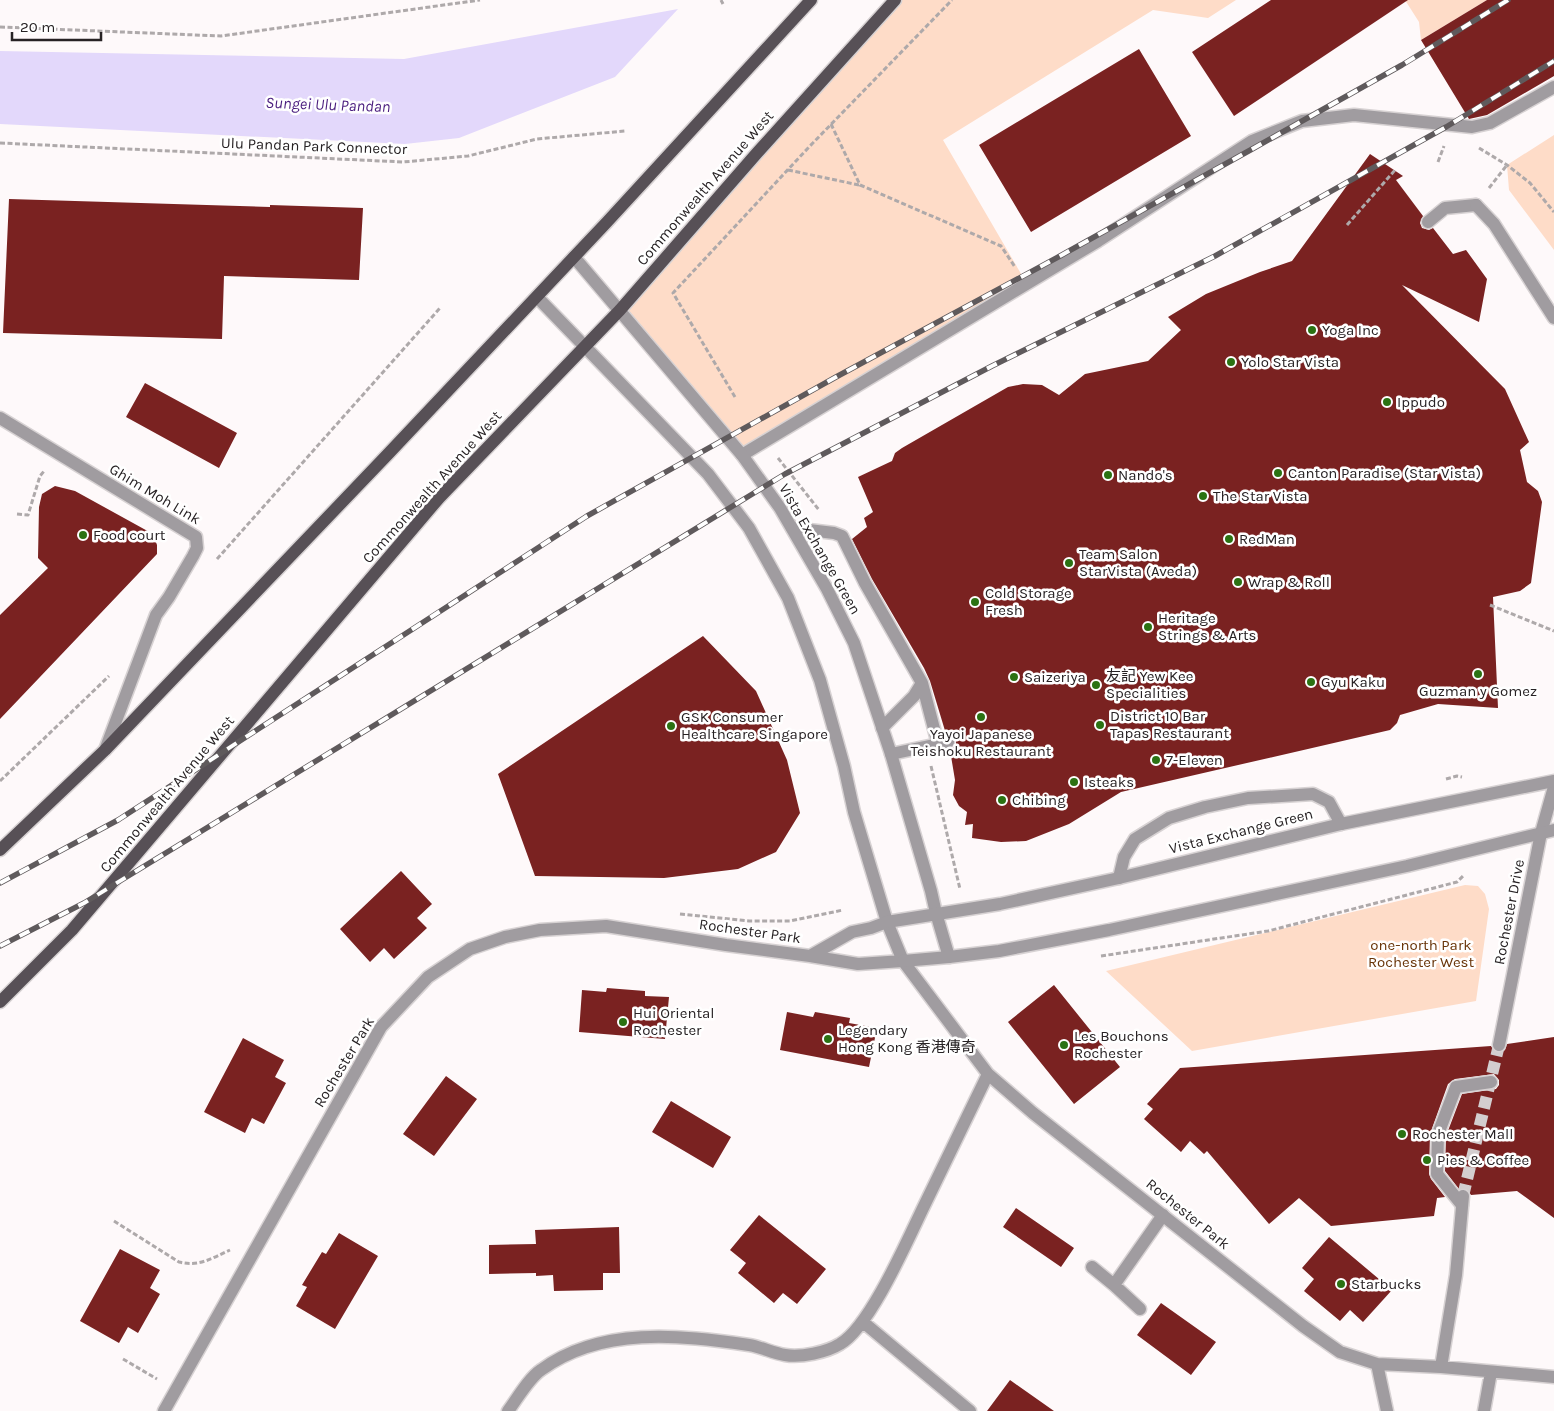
<svg xmlns="http://www.w3.org/2000/svg" width="1554" height="1411" viewBox="0 0 1554 1411" font-family="Karla,'Noto Sans SC',sans-serif">
<style>
.green{fill:#fedcc8}
.water{fill:#e3d8fb}
.building{fill:#7a2221}
.lines{fill:none;stroke-linecap:round;stroke-linejoin:round}
.minor-tunnel{stroke:#d3cecf;stroke-width:12;stroke-dasharray:12 6;stroke-linecap:butt}
.service-casing{stroke:#d7d2d3;stroke-width:15}
.minor-casing{stroke:#d7d2d3;stroke-width:15}
.tertiary-casing{stroke:#d7d2d3;stroke-width:15}
.primary-casing{stroke:#d7d2d3;stroke-width:15}
.path{stroke:#aea9aa;stroke-width:3;stroke-dasharray:5 2.5;stroke-linecap:butt}
.service{stroke:#a09ca0;stroke-width:12}
.minor{stroke:#a09ca0;stroke-width:12}
.tertiary{stroke:#a09ca0;stroke-width:12}
.primary{stroke:#575056;stroke-width:12}
.rail-casing{stroke:#5f5a5c;stroke-width:5.5}
.rail{stroke:#fff;stroke-width:4;stroke-dasharray:11;stroke-linecap:butt}
.poi-dot{fill:#2b7213;stroke:#fff;stroke-width:2}
.labels{text-anchor:middle;stroke-width:5;stroke-linejoin:round;paint-order:stroke}
.street-label{font-size:15px;fill:#272224;stroke:#fff}
.poi-label{font-size:15px;fill:#272224;stroke:#fff;text-anchor:start}
.park-label{font-size:15px;fill:#683408;stroke:#fff}
.water-label{font-size:16px;font-style:italic;fill:#4a1d7e;stroke:#fff}
</style>
<rect width="100%" height="100%" fill="#fef9fa"/>
<path class="green" d="M895 0H1236L1208 18 1153 10 943 140 1027 284 742 455 620 310Z
M1405 0H1487L1421 40 1419 22Z
M1554 135V250L1509 190 1507 165Z
M1465 885 1478 886 1485 894 1489 909 1476 1001 1192 1051 1106 971Z"/>
<path class="water" d="M678 9 615 77 459 138 405 144 0 124V51L404 59Z"/>
<path class="building" d="M1271 0H1408L1234 116 1192 52Z
M1487 0H1554V76L1487 115 1469 119 1421 40Z
M1139 49 1191 136 1031 232 979 145Z
M1370 154 1403 176 1396 180 1423 216 1420 223 1422 228 1429 230 1433 228 1453 254 1466 250 1487 279 1479 322 1402 285 1505 389 1529 442 1520 450 1527 482 1538 491 1542 502 1531 583 1520 591 1493 597 1498 708 1438 704 1400 715 1397 723 1390 730 1121 792 1069 824 1026 841 1001 842 972 838 973 824 965 825 967 812 959 806 953 795 955 780 950 750 956 745V740L951 734H946L930 681 924 668 872 579 852 539 867 527 864 518 873 512 858 477 892 461 895 453 902 448 1008 387 1023 384 1042 385 1059 395 1085 374 1148 361 1181 330 1168 317 1206 294 1260 272 1292 261Z
M9 199 270 207V205L363 208 359 280 224 276 222 339 3 333Z
M145 383 237 433 219 468 126 417Z
M55 486 75 491 153 534 157 545V554L0 719V615L48 568 38 558 39 507 42 494Z
M703 636 756 691 787 760 800 813 776 852 738 869 664 878 535 876 498 774Z
M401 871 432 904 417 918 427 928 394 959 384 948 370 962 340 929Z
M1054 985 1120 1067 1074 1104 1008 1022Z
M607 988 645 991V996L669 997 665 1039 579 1032 582 990 606 992Z
M787 1012 813 1017 815 1012 850 1018 849 1023 877 1028 869 1067 780 1050Z
M1554 1037V1218L1517 1191 1471 1195 1467 1189H1459L1445 1171 1446 1136 1462 1094 1496 1089 1499 1085V1080L1494 1074 1455 1079 1448 1084 1430 1134 1429 1174 1431 1179 1445 1197 1437 1198 1434 1216 1331 1226 1299 1198 1269 1224 1207 1151 1204 1154 1190 1141 1181 1152 1144 1119 1153 1109 1147 1104 1180 1068 1491 1046 1494 1051 1501 1053 1505 1050 1507 1044Z
M243 1038 284 1060 275 1077 286 1083 264 1124 252 1118 245 1133 204 1112Z
M446 1076 477 1099 434 1156 403 1134Z
M671 1101 731 1137 713 1168 652 1132Z
M1016 1208 1074 1248 1061 1267 1003 1227Z
M759 1215 826 1269 797 1304 783 1293 774 1303 738 1273 746 1263 730 1250Z
M619 1227 620 1273H603V1290L554 1291 553 1275 536 1276V1273L489 1274V1245L536 1244 535 1230Z
M339 1233 378 1256 335 1329 296 1306 307 1287 302 1285 322 1252 326 1254Z
M1329 1237 1392 1290 1363 1322 1350 1310 1340 1321 1304 1291 1314 1279 1302 1268Z
M120 1249 160 1270 150 1288 160 1294 138 1333 128 1327 119 1343 80 1321Z
M1161 1303 1216 1342 1191 1375 1137 1335Z
M1010 1380 1054 1411H987Z"/>
<g class="lines">
<path class="minor-tunnel" d="M1463 1196 1499 1045"/>
<g class="service-casing">
<path id="service" d="M1428 222 1445 208 1476 205
M742 455 1098 241 1252 141 1302 121 1354 115 1472 127 1490 123 1554 87
M792 528 834 533 842 536 865 583 922 683 938 744
M882 728 914 696 922 683
M891 754 948 742
M1119 878 1124 857 1135 839 1169 818 1205 807 1248 798 1313 794 1329 802 1341 824
M1462 1205 1437 1174 1438 1134 1456 1087 1491 1082
M1092 1267 1114 1285 1163 1215
M1114 1285 1140 1309"/>
</g>
<g class="minor-casing">
<path id="minor" d="M1476 205 1494 224 1554 318
M574 257 742 455 780 508 827 589 854 643 891 754 931 891 936 913 949 957
M537 297 708 474 749 528 788 598 820 680 844 766 854 812 887 922 903 961 988 1074 1033 1113 1303 1326 1340 1352 1377 1364 1441 1367 1554 1377
M0 418 196 537 197 548 193 556 169 597 156 615 105 750
M810 956 852 932 871 928 887 922
M1499 1045 1541 833 1554 787
M863 1322 970 1411
M1377 1364 1387 1411
M1441 1367 1456 1275 1463 1196
M164 1411 381 1027 428 977 470 949 505 937 540 930 606 926 726 945 810 956 858 964 903 961
M508 1411C517 1399 529 1378 541 1370 601 1326 680 1335 749 1345 761 1347 773 1353 785 1355 801 1358 827 1352 840 1344 870 1327 908 1239 924 1206 945 1162 967 1118 988 1074
M1484 1411 1491 1372"/>
</g>
<g class="tertiary-casing">
<path id="tertiary" d="M887 922 1000 904 1119 878 1341 824 1554 781
M903 961 949 957 999 951 1109 930 1407 866 1554 830"/>
</g>
<g class="primary-casing">
<path id="primary" d="M0 850 105 750 389 453 607 222 811 0
M0 1002 72 930 439 498 620 310 757 153 895 0"/>
</g>
<path class="path" d="M721 0 723 4
M0 27 221 36 480 0
M831 124 860 185 1001 246 1015 267
M0 143 403 162 468 156 537 139 625 131
M1479 148 1507 165 1530 183 1554 212
M1438 162 1444 146
M788 170 859 185
M1489 188 1507 165
M1347 225 1395 170
M735 397 673 293 809 147 952 0
M778 458 819 510
M17 514 28 515 40 476 45 470
M217 559 440 308
M1490 605 1554 631
M931 766 960 889
M1446 779 1457 776 1462 777
M0 781 109 676
M680 914 749 921H790L843 910
M1101 956 1268 931 1457 882 1464 875
M114 1221 179 1262C200 1267 212 1258 230 1250
M123 1359 157 1379"/>
<use href="#service" class="service"/>
<use href="#minor" class="minor"/>
<use href="#tertiary" class="tertiary"/>
<use href="#primary" class="primary"/>
<g class="rail-casing">
<path id="rail" d="M0 883 118 820 587 516 836 377 1060 256 1254 148 1402 65 1508 0
M0 946 84 903 785 474 992 366 1215 256 1446 127 1554 61"/>
</g>
<use href="#rail" class="rail"/>
</g>
<g class="poi-dot">
<circle cx="1312" cy="330" r="5"/>
<circle cx="1231" cy="362" r="5"/>
<circle cx="1387" cy="402" r="5"/>
<circle cx="1278" cy="473" r="5"/>
<circle cx="1108" cy="475" r="5"/>
<circle cx="1203" cy="496" r="5"/>
<circle cx="83" cy="535" r="5"/>
<circle cx="1229" cy="539" r="5"/>
<circle cx="1069" cy="563" r="5"/>
<circle cx="1238" cy="582" r="5"/>
<circle cx="975" cy="602" r="5"/>
<circle cx="1148" cy="627" r="5"/>
<circle cx="1478" cy="674" r="5"/>
<circle cx="1014" cy="677" r="5"/>
<circle cx="1311" cy="682" r="5"/>
<circle cx="1096" cy="685" r="5"/>
<circle cx="981" cy="717" r="5"/>
<circle cx="1100" cy="725" r="5"/>
<circle cx="671" cy="726" r="5"/>
<circle cx="1156" cy="760" r="5"/>
<circle cx="1074" cy="782" r="5"/>
<circle cx="1002" cy="800" r="5"/>
<circle cx="623" cy="1022" r="5"/>
<circle cx="828" cy="1039" r="5"/>
<circle cx="1064" cy="1045" r="5"/>
<circle cx="1402" cy="1134" r="5"/>
<circle cx="1427" cy="1160" r="5"/>
<circle cx="1341" cy="1284" r="5"/>
</g>
<g class="labels">
<g class="street-label">
<text transform="translate(314 146) rotate(2)" y="5">Ulu Pandan Park Connector</text>
<text transform="translate(705 188) rotate(-49)" y="5">Commonwealth Avenue West</text>
<text transform="translate(432 487) rotate(-48)" y="5">Commonwealth Avenue West</text>
<text transform="translate(155 494) rotate(31)" y="5">Ghim Moh Link</text>
<text transform="translate(820 549) rotate(60)" y="5">Vista Exchange Green</text>
<text transform="translate(167 794) rotate(-50)" y="5">Commonwealth Avenue West</text>
<text transform="translate(1241 831) rotate(-14)" y="5">Vista Exchange Green</text>
<text transform="translate(1509 912) rotate(-79)" y="5">Rochester Drive</text>
<text transform="translate(750 931) rotate(8)" y="5">Rochester Park</text>
<text transform="translate(344 1062) rotate(-59)" y="5">Rochester Park</text>
<text transform="translate(1188 1214) rotate(39)" y="5">Rochester Park</text>
</g>
<g class="poi-label">
<text x="1322" y="335">Yoga Inc</text>
<text x="1241" y="367">Yolo Star Vista</text>
<text x="1397" y="407">Ippudo</text>
<text x="1288" y="478">Canton Paradise (Star Vista)</text>
<text x="1118" y="480">Nando's</text>
<text x="1213" y="501">The Star Vista</text>
<text x="93" y="540">Food court</text>
<text x="1239" y="544">RedMan</text>
<text x="1079" y="559">Team Salon<tspan x="1079" dy="17">StarVista (Aveda)</tspan></text>
<text x="1248" y="587">Wrap &amp; Roll</text>
<text x="985" y="598">Cold Storage<tspan x="985" dy="17">Fresh</tspan></text>
<text x="1158" y="623">Heritage<tspan x="1158" dy="17">Strings &amp; Arts</tspan></text>
<text x="1106" y="681">友記 Yew Kee<tspan x="1106" dy="17">Specialities</tspan></text>
<text x="1024" y="682">Saizeriya</text>
<text x="1321" y="687">Gyu Kaku</text>
<text x="1478" y="696" text-anchor="middle">Guzman y Gomez</text>
<text x="1110" y="721">District 10 Bar<tspan x="1110" dy="17">Tapas Restaurant</tspan></text>
<text x="681" y="722">GSK Consumer<tspan x="681" dy="17">Healthcare Singapore</tspan></text>
<text x="981" y="739" text-anchor="middle">Yayoi Japanese<tspan x="981" dy="17">Teishoku Restaurant</tspan></text>
<text x="1166" y="765">7-Eleven</text>
<text x="1084" y="787">Isteaks</text>
<text x="1012" y="805">Chibing</text>
<text x="633" y="1018">Hui Oriental<tspan x="633" dy="17">Rochester</tspan></text>
<text x="838" y="1035">Legendary<tspan x="838" dy="17">Hong Kong 香港傳奇</tspan></text>
<text x="1074" y="1041">Les Bouchons<tspan x="1074" dy="17">Rochester</tspan></text>
<text x="1412" y="1139">Rochester Mall</text>
<text x="1437" y="1165">Pies &amp; Coffee</text>
<text x="1351" y="1289">Starbucks</text>
</g>
<g class="park-label">
<text x="1421" y="950">one-north Park<tspan x="1421" dy="17">Rochester West</tspan></text>
</g>
<g class="water-label">
<text transform="translate(328 104) rotate(2)" y="6">Sungei Ulu Pandan</text>
</g>
</g>
<path d="M12 32v8h89v-8" fill="none" stroke="#272224" stroke-width="2.5"/>
<text x="20" y="32" font-size="15" fill="#272224" stroke="#ffffff" stroke-width="4" paint-order="stroke">20 m</text>
</svg>
